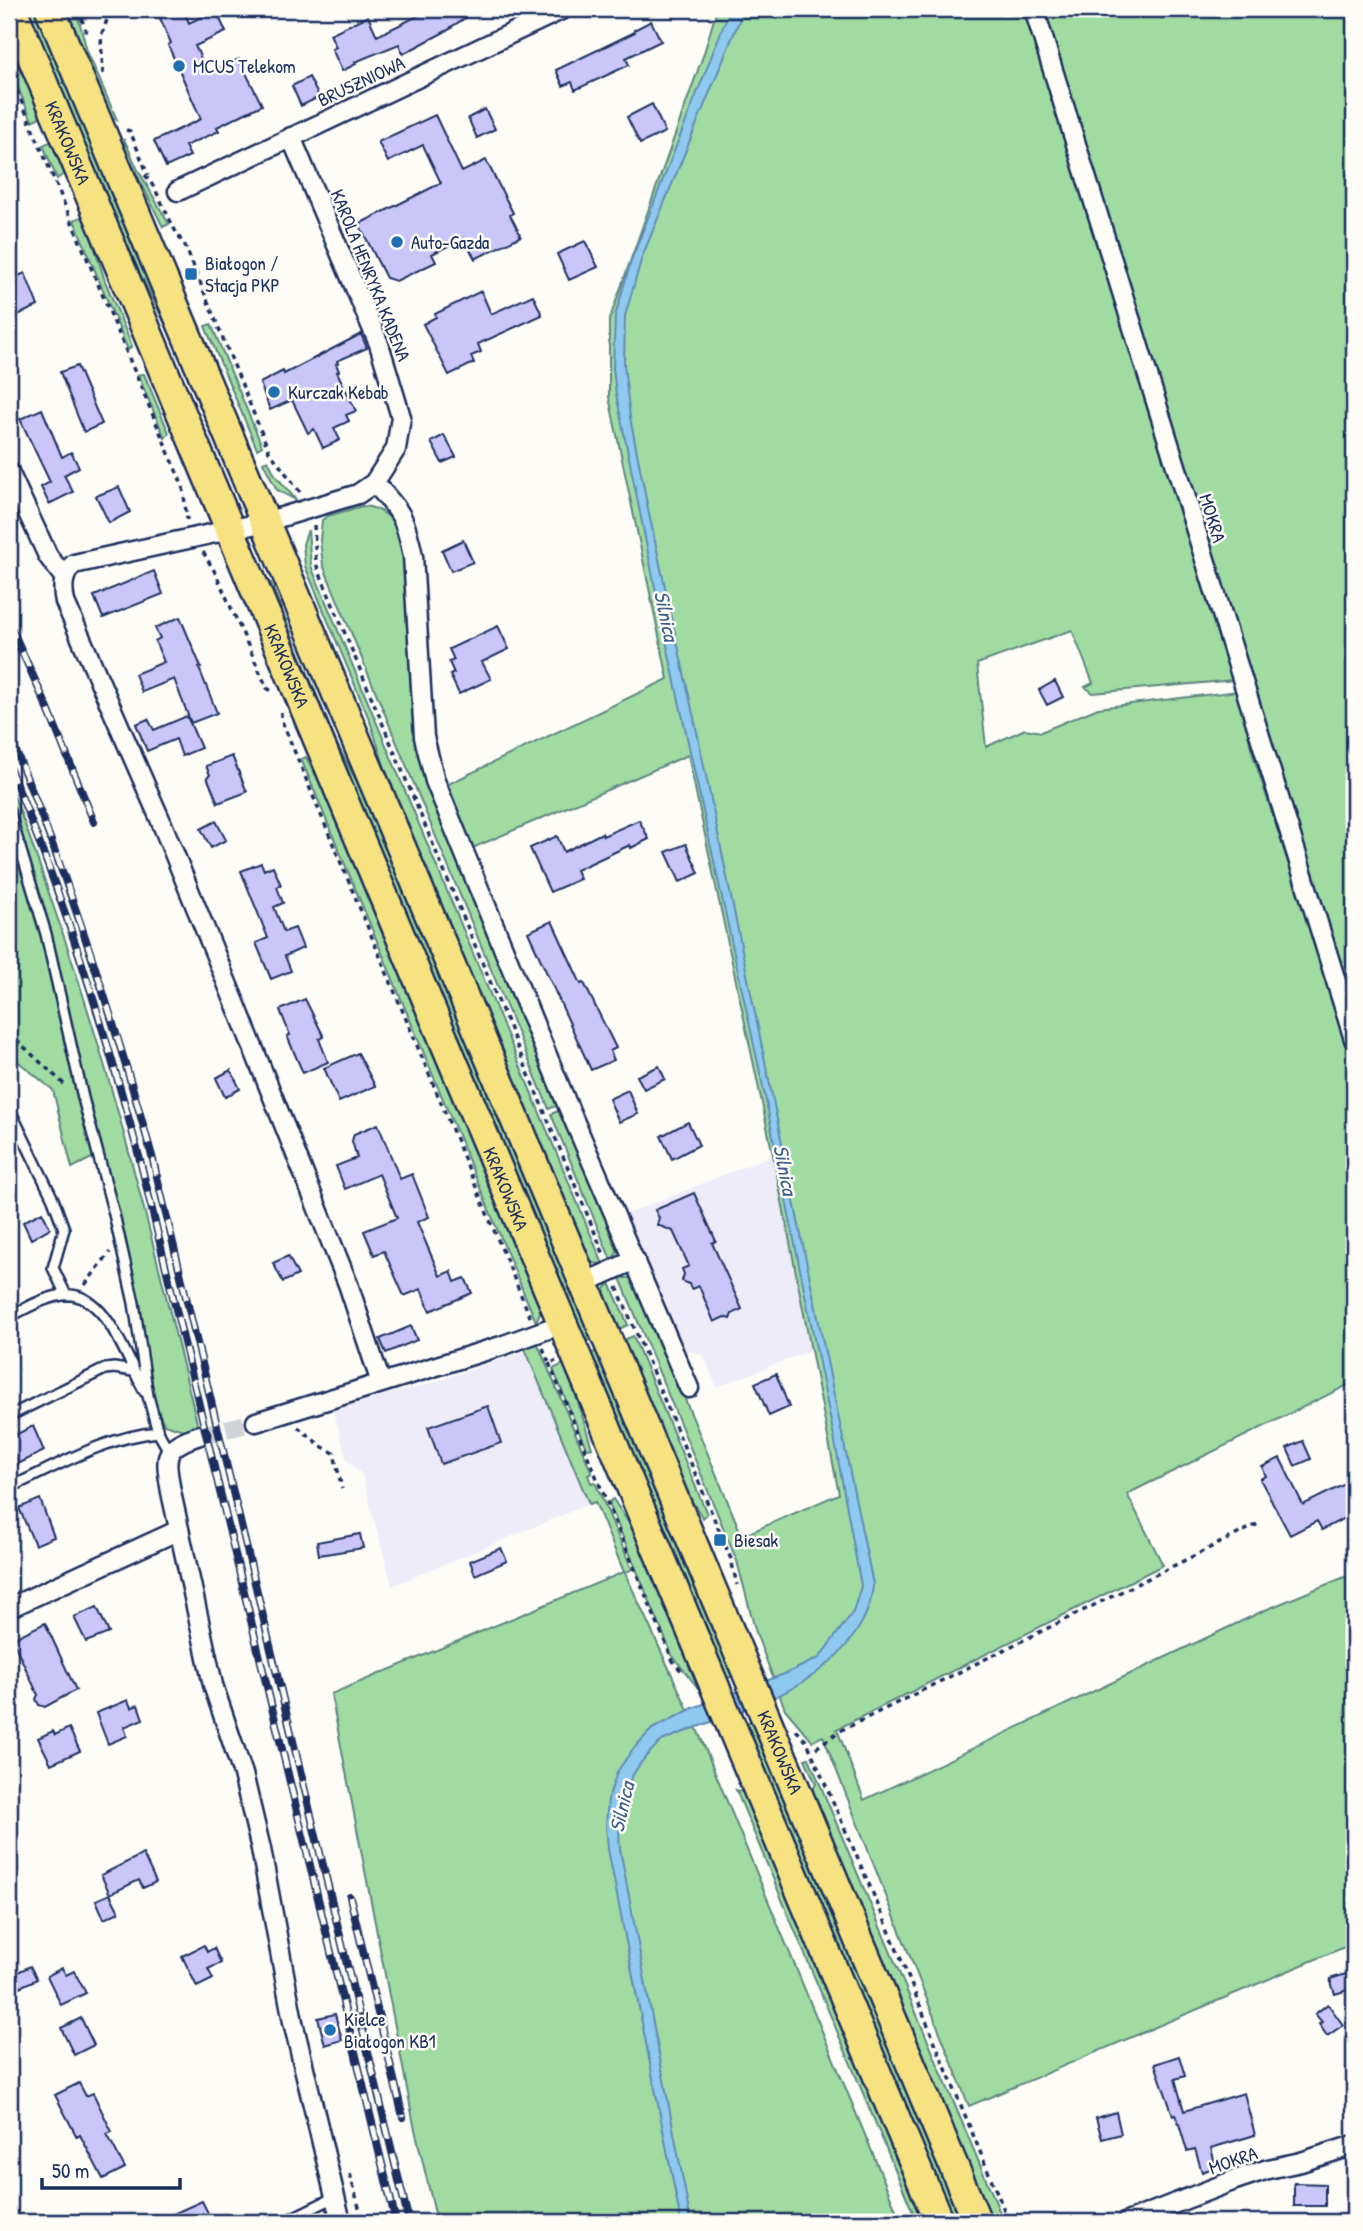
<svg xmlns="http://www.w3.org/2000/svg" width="1363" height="2231" viewBox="0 0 1363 2231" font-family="'Patrick Hand',sans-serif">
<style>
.built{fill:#eeecf8}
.green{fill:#a0dca2;stroke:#5e8680;stroke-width:2}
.water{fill:#8fc9ef;stroke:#618bb5;stroke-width:2}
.building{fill:#cac6f9;stroke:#1b2f5e;stroke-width:2}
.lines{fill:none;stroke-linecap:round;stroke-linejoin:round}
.street-tunnel{stroke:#d0d3d8;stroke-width:18;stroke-dasharray:18 9;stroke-linecap:butt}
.lane-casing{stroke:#1b2f5e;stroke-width:14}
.street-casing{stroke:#1b2f5e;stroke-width:23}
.primary-casing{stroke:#1b2f5e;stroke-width:33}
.path{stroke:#1b2f5e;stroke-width:3.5;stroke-dasharray:5 5;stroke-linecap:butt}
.lane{stroke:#fdfcf7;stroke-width:9}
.street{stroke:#fdfcf7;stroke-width:18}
.primary{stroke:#f7e281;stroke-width:28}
.rail-casing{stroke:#1b2f5e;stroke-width:8}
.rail{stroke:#fdfcf7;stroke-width:5;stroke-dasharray:16;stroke-linecap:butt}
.poi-dot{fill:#1f6fb2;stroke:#fdfcf7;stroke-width:2.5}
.labels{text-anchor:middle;stroke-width:5;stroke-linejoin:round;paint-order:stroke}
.poi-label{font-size:19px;fill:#1b2f5e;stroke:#fdfcf7;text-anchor:start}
.street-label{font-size:19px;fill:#1b2f5e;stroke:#fdfcf7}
.water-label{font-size:21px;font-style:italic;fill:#3e5d8a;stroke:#fdfcf7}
</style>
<rect width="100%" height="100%" fill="#fdfcf7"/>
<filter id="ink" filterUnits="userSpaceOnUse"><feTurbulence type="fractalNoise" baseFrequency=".0143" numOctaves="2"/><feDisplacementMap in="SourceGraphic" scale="14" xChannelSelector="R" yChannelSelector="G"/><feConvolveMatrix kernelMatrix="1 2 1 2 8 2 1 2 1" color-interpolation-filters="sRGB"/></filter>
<g filter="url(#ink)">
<path class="built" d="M773 1155 812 1350 717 1387 703 1355 680 1349 624 1215Z
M526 1351 589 1504 392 1586 362 1474 347 1460 332 1406 419 1387Z"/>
<path class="green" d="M25 9H39L228 461 224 462 169 332 119 231Z
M63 9H76L87 51 117 120 110 116 105 107Z
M717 9H1027L1234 680 1093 693 1085 687 1093 683 1072 630 977 664 986 747 1025 729 1041 732 1098 708 1238 691 1253 755 1354 1064V1382L1127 1494 1163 1565 837 1729 864 1800 1263 1611 1354 1573V1943L969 2106 823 1736 812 1741 785 1709 756 1633 737 1561 620 1278H630L637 1284 742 1536 839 1494 773 1155 688 755 468 850 442 787 668 679 609 397V321L704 53Z
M1043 9H1354V1002L1270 743Z
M20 65 24 66 42 116 32 121 10 69Z
M124 139 137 168 169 224 163 227 125 150Z
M52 141 56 143 68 171 57 179 43 145Z
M81 217 85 218 105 281 132 346 128 350 74 220Z
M211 324 262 446 257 449 205 326Z
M141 374H144L169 433 165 438 138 375Z
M268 460 275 475 296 500 277 490 263 462Z
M362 506C384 507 397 522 406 541L420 758 432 792 563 1103 549 1109 323 565 320 540 322 520 328 516Z
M308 530 311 566 603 1264 593 1263 586 1258 391 787 370 721 305 566 303 544Z
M267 582 271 583 336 742 381 828 594 1338 582 1343Z
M306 757 331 804 541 1300V1310L536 1322 301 759Z
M9 784C26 824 40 867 54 908 115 1081 157 1258 200 1435L164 1424 156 1406 139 1307 21 834 9 803Z
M9 823 43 937 96 1156 72 1168 53 1090 9 1054Z
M565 1108 611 1218 607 1225 618 1252 611 1260 551 1114Z
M610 1283 628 1325 617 1330 604 1295 605 1289Z
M633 1336 707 1514 703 1518 686 1493 621 1341Z
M537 1342 592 1473 588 1475 591 1483 595 1482 632 1569 625 1573 700 1736 901 2222H437L414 2125 331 1694 624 1572 595 1502 589 1504 526 1351 525 1348Z
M599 1350 735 1675 724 1680 588 1355Z
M566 1363 592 1448 589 1449 586 1448 553 1369Z
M613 1499 638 1537 701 1687 698 1688 672 1655 610 1506V1501Z
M754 1720 965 2222H950L742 1724Z
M809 1758 1004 2222H990L810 1794 816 1784 805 1759Z
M736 1790 747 1794 927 2222H917Z"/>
<path class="water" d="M730 9H744L642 257 625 316 624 365 630 417 649 514 697 732 873 1584C872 1606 863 1624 849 1642 801 1701 728 1712 662 1741 627 1770 616 1804 620 1849L691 2222H681L608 1849 606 1825 608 1799 617 1772 633 1749 652 1729 693 1708 787 1673 819 1658 853 1612 861 1586 834 1437 762 1082 663 627 616 394 613 368 615 316 631 261Z"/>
<path class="building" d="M156 9H183L189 23 216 10 226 32 195 46 208 73 239 59 262 105 217 127 219 131 185 146 190 156 166 167 154 141 201 119 168 45 171 43Z
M432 9H480L451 27 452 28 403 54 399 44 355 62 356 64 342 71 332 49 336 47 330 34 368 16 377 36Z
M651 21 661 41 626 58 629 65 575 90 572 82 563 86 556 70 635 32 634 30Z
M309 77 319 97 301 106 292 86Z
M652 104 665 132 640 144 627 117Z
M485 109 495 129 477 138 468 118Z
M435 115 462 172 486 160 513 213 510 215 521 236 475 259 464 238 432 254 436 262 396 281 386 278 359 224 441 183 423 145 388 162 378 142Z
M585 241 598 267 569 280 557 254Z
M25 273 38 306 9 319V280Z
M481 291 491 314 533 295 542 315 478 344 481 352 471 356 474 363 449 375 423 324 436 317 435 314Z
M361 334 367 348 337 361 338 363 336 364 339 371 337 372 356 411 346 415 349 421 334 428 340 440 323 448 314 429 308 433 292 400 270 410 260 383 283 371 284 374Z
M77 366 102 424 84 432 60 372Z
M42 409 62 457 71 452 79 467 64 475 73 492 49 504 41 487 50 482 20 419Z
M444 435 456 457 442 463 431 442Z
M119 487 130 512 109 523 96 496Z
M463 540 473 562 451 571 442 550Z
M154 571 163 594 103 618 94 596Z
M180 617 201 667 199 668 217 713 191 723 174 679 142 692 135 674 164 662 155 641 160 638 155 628Z
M498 626 509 649 482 662 491 679 459 694 450 675 454 673 449 662 454 660 449 649Z
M1055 681 1063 697 1047 705 1039 690Z
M187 716 201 748 182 756 176 739 147 751 136 724 148 719 154 730Z
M232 756 247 792 218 803 207 777 210 775 206 766Z
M639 820 649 839 631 848 630 845 576 870 580 879 550 892 530 848 557 836 564 852 602 833 603 836Z
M216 821 226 840 211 848 201 829Z
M686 844 699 873 680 882 666 852Z
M261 863 264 870 273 866 281 885 277 887 283 903 274 907 284 932 295 928 303 948 285 956 291 971 271 979 256 943 268 938 241 871Z
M552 921 581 984 584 983 616 1048 610 1051 614 1060 591 1070 528 932Z
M305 999 324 1037 319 1039 328 1062 303 1073 287 1036 290 1035 280 1010Z
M358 1053 375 1086 339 1102 324 1068Z
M659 1066 665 1079 644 1089 637 1076Z
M231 1070 240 1089 225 1097 216 1078Z
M628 1090 638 1114 619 1122 609 1099Z
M688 1122 699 1145 672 1159 661 1136Z
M378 1124 400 1179 412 1174 429 1217 417 1222 440 1276 451 1271 455 1282 465 1278 472 1293 430 1311 421 1289 404 1296 384 1251 374 1255 364 1231 397 1218 379 1174 345 1189 336 1166 357 1158 352 1141 354 1134Z
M694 1193 716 1241 712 1243 742 1309 732 1314 730 1319 724 1317 714 1322 699 1286 691 1289 689 1284 682 1281 684 1274 682 1269 689 1266 673 1231 657 1225 659 1218 655 1210Z
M42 1212 50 1228 31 1239 23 1222Z
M288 1256 298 1275 283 1282 273 1263Z
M411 1326 417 1340 386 1353 380 1339Z
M776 1374 789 1407 769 1416 755 1383Z
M488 1406 501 1443 441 1464 428 1427Z
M33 1426 44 1451 18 1464 9 1438Z
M1303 1441 1311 1459 1295 1466 1287 1448Z
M1280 1458 1303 1505 1345 1484 1354 1502V1513L1322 1530 1317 1521 1290 1535 1260 1479 1266 1476 1262 1467Z
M40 1499 54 1537 35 1545 19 1508Z
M360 1534 363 1548 319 1555 317 1542Z
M501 1548 507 1561 475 1575 470 1561Z
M97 1607 109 1633 86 1642 74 1617Z
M45 1623 76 1690 45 1707 39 1705 36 1699 38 1695 12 1639Z
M128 1700 131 1708 138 1705 143 1719 124 1727 127 1736 108 1744 96 1713Z
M69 1728 80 1751 51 1764 38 1738 53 1731 55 1735Z
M143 1854 156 1882 143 1888 139 1880 110 1894 101 1875Z
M110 1894 119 1912 104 1919 96 1900Z
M204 1945 207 1952 214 1948 221 1963 208 1969 213 1979 197 1987 182 1956Z
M30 1966 37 1979 18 1988 12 1975Z
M62 1968 66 1975 74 1971 86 1993 61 2005 47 1976Z
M1349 1973 1354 1988 1335 1994 1330 1979Z
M1328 2004 1343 2025 1327 2036 1319 2024 1322 2022 1315 2014Z
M335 2014 342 2040 325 2045 318 2018Z
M81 2018 94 2045 74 2055 61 2028Z
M1179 2056 1185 2076 1175 2079 1184 2111 1244 2093 1255 2135 1211 2148 1216 2167 1202 2172 1195 2149 1187 2151 1176 2114 1173 2115 1155 2064Z
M79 2083 86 2096 93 2093 112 2132 107 2134 125 2168 103 2179 80 2135 77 2137 55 2095Z
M1116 2112 1121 2134 1102 2139 1096 2118Z
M1294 2183 1325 2184V2206H1294Z
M202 2201 208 2213 188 2222H155Z"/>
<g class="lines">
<path class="street-tunnel" d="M200 1435 256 1422"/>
<g class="lane-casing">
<path id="lane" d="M9 811 46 934 83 1098 114 1214 134 1303 148 1396 158 1432 169 1451
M9 1108 53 1199 64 1229 53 1268 66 1295
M9 1317C26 1308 43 1298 63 1295 107 1290 127 1362 145 1392
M9 1416 105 1369 114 1368 133 1371
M9 1488C57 1466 105 1437 158 1432
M284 2222 335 2197"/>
</g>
<g class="street-casing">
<path id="street" d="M1034 9 1354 1039
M291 137 379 344 401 417 396 449 374 483 358 494 265 522 74 564C62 574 62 588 65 602L160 819 238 1010 348 1284 381 1383
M178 191 563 9
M9 472 48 556 64 577
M374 483C401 511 405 517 413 556L424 737 435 781 567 1104 689 1388
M584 1283 635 1260
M256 1422 501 1346 562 1324
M200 1435C162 1447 165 1456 171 1492L213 1685 243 1774 261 1849 293 2022 341 2222
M9 1608 179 1530
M1127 2222 1235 2180 1268 2169 1301 2162 1354 2145"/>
</g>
<g class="primary-casing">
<g id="primary">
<path id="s1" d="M12 9 939 2222"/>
<path id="s2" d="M50 9 977 2222"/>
</g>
</g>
<path class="path" d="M78 9 88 36
M9 72 183 487 187 520
M103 74 101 36 111 9
M126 130 130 131 148 175
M145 175C159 189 174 236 184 243L269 451 300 492
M314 525 316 564 605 1257
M203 552 216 574 267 688 273 692
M281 712V719L531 1319
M9 1033 67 1087
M85 1285 110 1252
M617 1287 731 1559 737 1585
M543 1348 549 1363 556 1361
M549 1363 673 1661 683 1673
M298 1427 321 1446 334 1453 342 1489
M796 1730 807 1742 888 1928 1009 2222
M816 1748 838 1732 1260 1523
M350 2174 363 2222"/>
<use href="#lane" class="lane"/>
<use href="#street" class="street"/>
<use href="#primary" class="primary"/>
<g class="rail-casing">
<path id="rail" d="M9 623 48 709 94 822
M9 735C67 872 112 1013 152 1156L409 2222
M9 767C63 894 104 1026 140 1160L396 2222
M350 1897 403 2117"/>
</g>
<use href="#rail" class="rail"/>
</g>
</g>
<g class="poi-dot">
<circle cx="179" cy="66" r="7"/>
<circle cx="397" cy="242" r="7"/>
<rect x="184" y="267" width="14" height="14" rx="3.5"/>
<circle cx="274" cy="392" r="7"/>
<rect x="713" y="1533" width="14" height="14" rx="3.5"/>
<circle cx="330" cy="2030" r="7"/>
</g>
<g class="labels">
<g class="poi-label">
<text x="193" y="73">MCUS Telekom</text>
<text x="411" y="249">Auto-Gazda</text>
<text x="205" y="270">Białogon /<tspan x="205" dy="22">Stacja PKP</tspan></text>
<text x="288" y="399">Kurczak Kebab</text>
<text x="734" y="1547">Biesak</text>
<text x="344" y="2026">Kielce<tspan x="344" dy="22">Białogon KB1</tspan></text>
</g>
<g class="street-label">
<text transform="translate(361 81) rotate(-25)" y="7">BRUSZNIOWA</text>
<text dy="7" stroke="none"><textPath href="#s1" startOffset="145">KRAKOWSKA</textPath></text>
<text transform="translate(371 275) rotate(68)" y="7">KAROLA HENRYKA KADENA</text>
<text transform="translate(1213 518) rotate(73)" y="7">MOKRA</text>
<text dy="7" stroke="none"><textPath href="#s1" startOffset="712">KRAKOWSKA</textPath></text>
<text dy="7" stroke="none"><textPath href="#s1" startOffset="1279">KRAKOWSKA</textPath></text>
<text dy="7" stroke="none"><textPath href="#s2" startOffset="1890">KRAKOWSKA</textPath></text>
<text transform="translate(1233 2160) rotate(-19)" y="7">MOKRA</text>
</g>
<g class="water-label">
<text transform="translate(666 616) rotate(78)" y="7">Silnica</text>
<text transform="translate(785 1170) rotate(79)" y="7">Silnica</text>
<text transform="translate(622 1807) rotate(-77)" y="7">Silnica</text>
</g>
</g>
<rect width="1363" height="2231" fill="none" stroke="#fdfcf7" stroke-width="35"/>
<rect x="18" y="18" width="1328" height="2196" fill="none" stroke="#1b2f5e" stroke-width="2.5" filter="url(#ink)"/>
<path d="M42 2178v10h138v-10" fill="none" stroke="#1b2f5e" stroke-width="3.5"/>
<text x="52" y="2178" font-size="21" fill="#1b2f5e" stroke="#fdfcf7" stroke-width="5" paint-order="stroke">50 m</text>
</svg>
